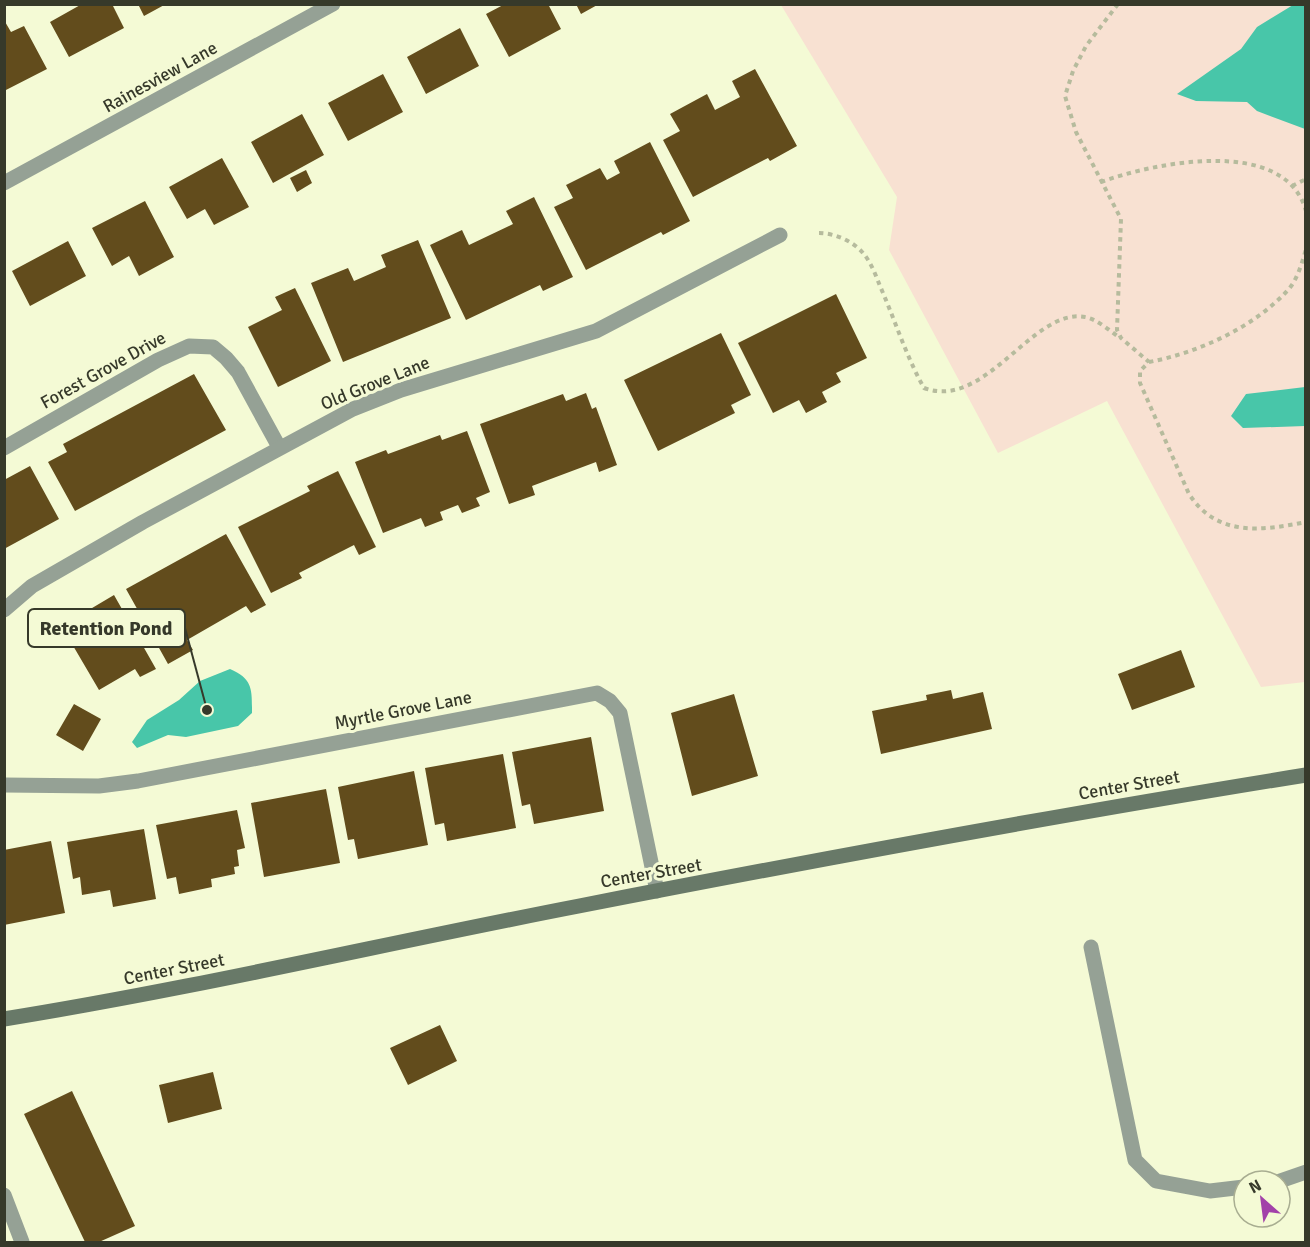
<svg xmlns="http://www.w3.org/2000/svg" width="1310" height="1247" viewBox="0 0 1310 1247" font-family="Signika,sans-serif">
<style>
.green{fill:#f8e1d2}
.water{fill:#48c6a9}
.building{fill:#624c1c}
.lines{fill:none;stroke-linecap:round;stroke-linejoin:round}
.path{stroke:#b6bb9d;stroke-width:4;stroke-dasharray:4.5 4.5;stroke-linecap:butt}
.service{stroke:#95a195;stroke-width:15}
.minor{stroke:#95a195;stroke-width:15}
.secondary{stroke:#687968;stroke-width:15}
.labels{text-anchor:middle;stroke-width:6;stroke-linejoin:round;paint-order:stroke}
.street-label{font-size:18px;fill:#36392a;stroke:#f4fad5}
.leader{fill:none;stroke:#36392a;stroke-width:2}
.callout-dot{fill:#36392a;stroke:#f4fad5;stroke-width:2}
.callout{fill:#f4fad5;stroke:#36392a;stroke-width:2}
.callout-label{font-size:20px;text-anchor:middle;font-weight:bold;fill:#36392a}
</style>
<rect width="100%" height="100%" fill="#f4fad5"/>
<path class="green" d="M781 5H1305V682L1261 687 1107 401 998 453 889 250 897 197Z"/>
<path class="water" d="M1293 5H1305V129L1257 111 1247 102 1196 101 1177 94 1241 49 1257 27Z
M1305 387V426L1243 428 1231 416 1246 394Z
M230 669C253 679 252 689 252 713L238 726 186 737 168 735 137 748 132 742 147 720 179 700 200 681Z"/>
<path class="building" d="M82 4H112L124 28 69 57 50 22Z
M138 4H166L144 16Z
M505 4H548L561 29 509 57 486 14Z
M576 4H599L581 14Z
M4 20 11 32 24 26 47 69 4 91Z
M460 28 479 66 426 94 407 57Z
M755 69 797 146 770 161 768 158 693 197 663 140 680 131 670 114 707 94 715 110 740 97 732 81Z
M383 74 403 112 348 141 328 103Z
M302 114 324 155 273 183 251 142Z
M650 142 690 221 663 235 661 232 586 270 554 207 573 198 566 185 600 168 607 180 620 173 614 161Z
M222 158 249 207 214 225 205 209 187 219 169 187Z
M306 170 312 183 297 192 290 178Z
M534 197 573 277 543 291 540 285 466 320 430 245 462 230 469 245 513 224 506 211Z
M145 201 174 257 139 276 129 256 112 266 92 228Z
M418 240 451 318 343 362 311 283 348 268 354 281 386 267 381 255Z
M68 241 86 276 30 306 12 271Z
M295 288 331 361 278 387 248 327 282 310 275 297Z
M836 294 867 358 836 373 841 382 822 392 827 402 806 413 799 400 773 413 738 343Z
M721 333 751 395 731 405 735 413 658 451 624 380Z
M194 374 226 430 75 511 48 462 67 452 63 444Z
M586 393 592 409 596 407 617 465 599 472 596 462 532 486 535 495 509 504 480 424 563 394 566 401Z
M467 431 490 492 476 498 480 506 462 513 458 505 440 512 443 520 425 527 421 518 383 533 355 462 386 450 388 454 440 435 442 440Z
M30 466 59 519 4 549V480Z
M338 471 376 547 359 555 354 545 299 573 302 578 271 593 238 527 310 491 307 486Z
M226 534 266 605 251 613 246 606 187 640 193 650 168 664 126 589Z
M114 595 156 669 140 677 135 669 99 690 65 632 86 620 82 614Z
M1181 650 1195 687 1132 710 1118 674Z
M951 690 953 699 983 692 992 729 881 754 872 711 927 700 926 695Z
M734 694 758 776 692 796 671 713Z
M74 704 101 719 83 751 56 735Z
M591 737 604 811 534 824 530 804 522 806 512 752Z
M503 754 516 828 447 841 444 823 435 825 425 768Z
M414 771 428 845 358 859 354 839 348 840 338 787Z
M326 789 340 863 264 877 251 803Z
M237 810 245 848 237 850 239 866 234 867 235 874 211 879 212 887 179 894 176 877 167 879 156 825Z
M144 829 156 899 113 907 110 890 82 895 80 877 73 879 67 842Z
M51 841 65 913 4 925V850Z
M440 1025 457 1061 408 1085 390 1048Z
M213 1072 222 1109 168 1123 159 1085Z
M72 1091 135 1226 99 1242H85L24 1114Z"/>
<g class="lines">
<path class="path" d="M1118 4 1086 46 1073 71 1065 96 1076 132 1121 219 1117 330 1121 338 1149 362 1140 371V383L1189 494C1217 537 1261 531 1306 522
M1101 182C1153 163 1285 135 1306 211
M1292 186 1306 179
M819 233C834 233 853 241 863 253 871 262 876 276 880 286 895 320 906 356 924 388 986 411 1033 307 1085 317 1097 319 1110 331 1120 338
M1149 362C1197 353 1253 328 1287 291 1297 281 1302 263 1306 249"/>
<path class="service" d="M4 448 158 360 189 346 213 347 226 358 238 372 279 447
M1091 947 1135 1160 1156 1181 1210 1191 1244 1187
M1280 1181 1306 1172"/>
<path class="minor" d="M4 183 333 4
M4 610 32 586 143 522 353 409 401 390 596 331 780 235
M4 785 99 786 138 781 597 693 610 701 620 713 657 891
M4 1195 22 1242"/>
<path class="secondary" d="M4 1019C197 988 387 943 579 906 820 859 1063 814 1306 775"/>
</g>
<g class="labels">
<g class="street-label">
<text transform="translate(160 77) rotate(-29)" y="6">Rainesview Lane</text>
<text transform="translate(103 370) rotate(-29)" y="6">Forest Grove Drive</text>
<text transform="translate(375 383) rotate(-22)" y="6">Old Grove Lane</text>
<text transform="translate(403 710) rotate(-11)" y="6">Myrtle Grove Lane</text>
<text transform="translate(1129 785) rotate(-10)" y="6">Center Street</text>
<text transform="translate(651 873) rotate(-10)" y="6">Center Street</text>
<text transform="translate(174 969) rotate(-11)" y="6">Center Street</text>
</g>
</g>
<path class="leader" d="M207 710L185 628"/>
<circle class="callout-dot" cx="207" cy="710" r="6"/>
<rect class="callout" x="28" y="609" width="157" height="38" rx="6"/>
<g class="callout-label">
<text x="106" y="635">Retention Pond</text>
</g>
<rect width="1310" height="1247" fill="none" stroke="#36392a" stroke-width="12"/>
<g transform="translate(1262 1199) rotate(332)"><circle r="28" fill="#f4fad5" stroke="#a8ad91" stroke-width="1.5"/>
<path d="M0-4.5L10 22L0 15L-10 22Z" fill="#a241a9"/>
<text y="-9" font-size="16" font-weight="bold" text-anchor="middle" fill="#36392a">N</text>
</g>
</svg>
